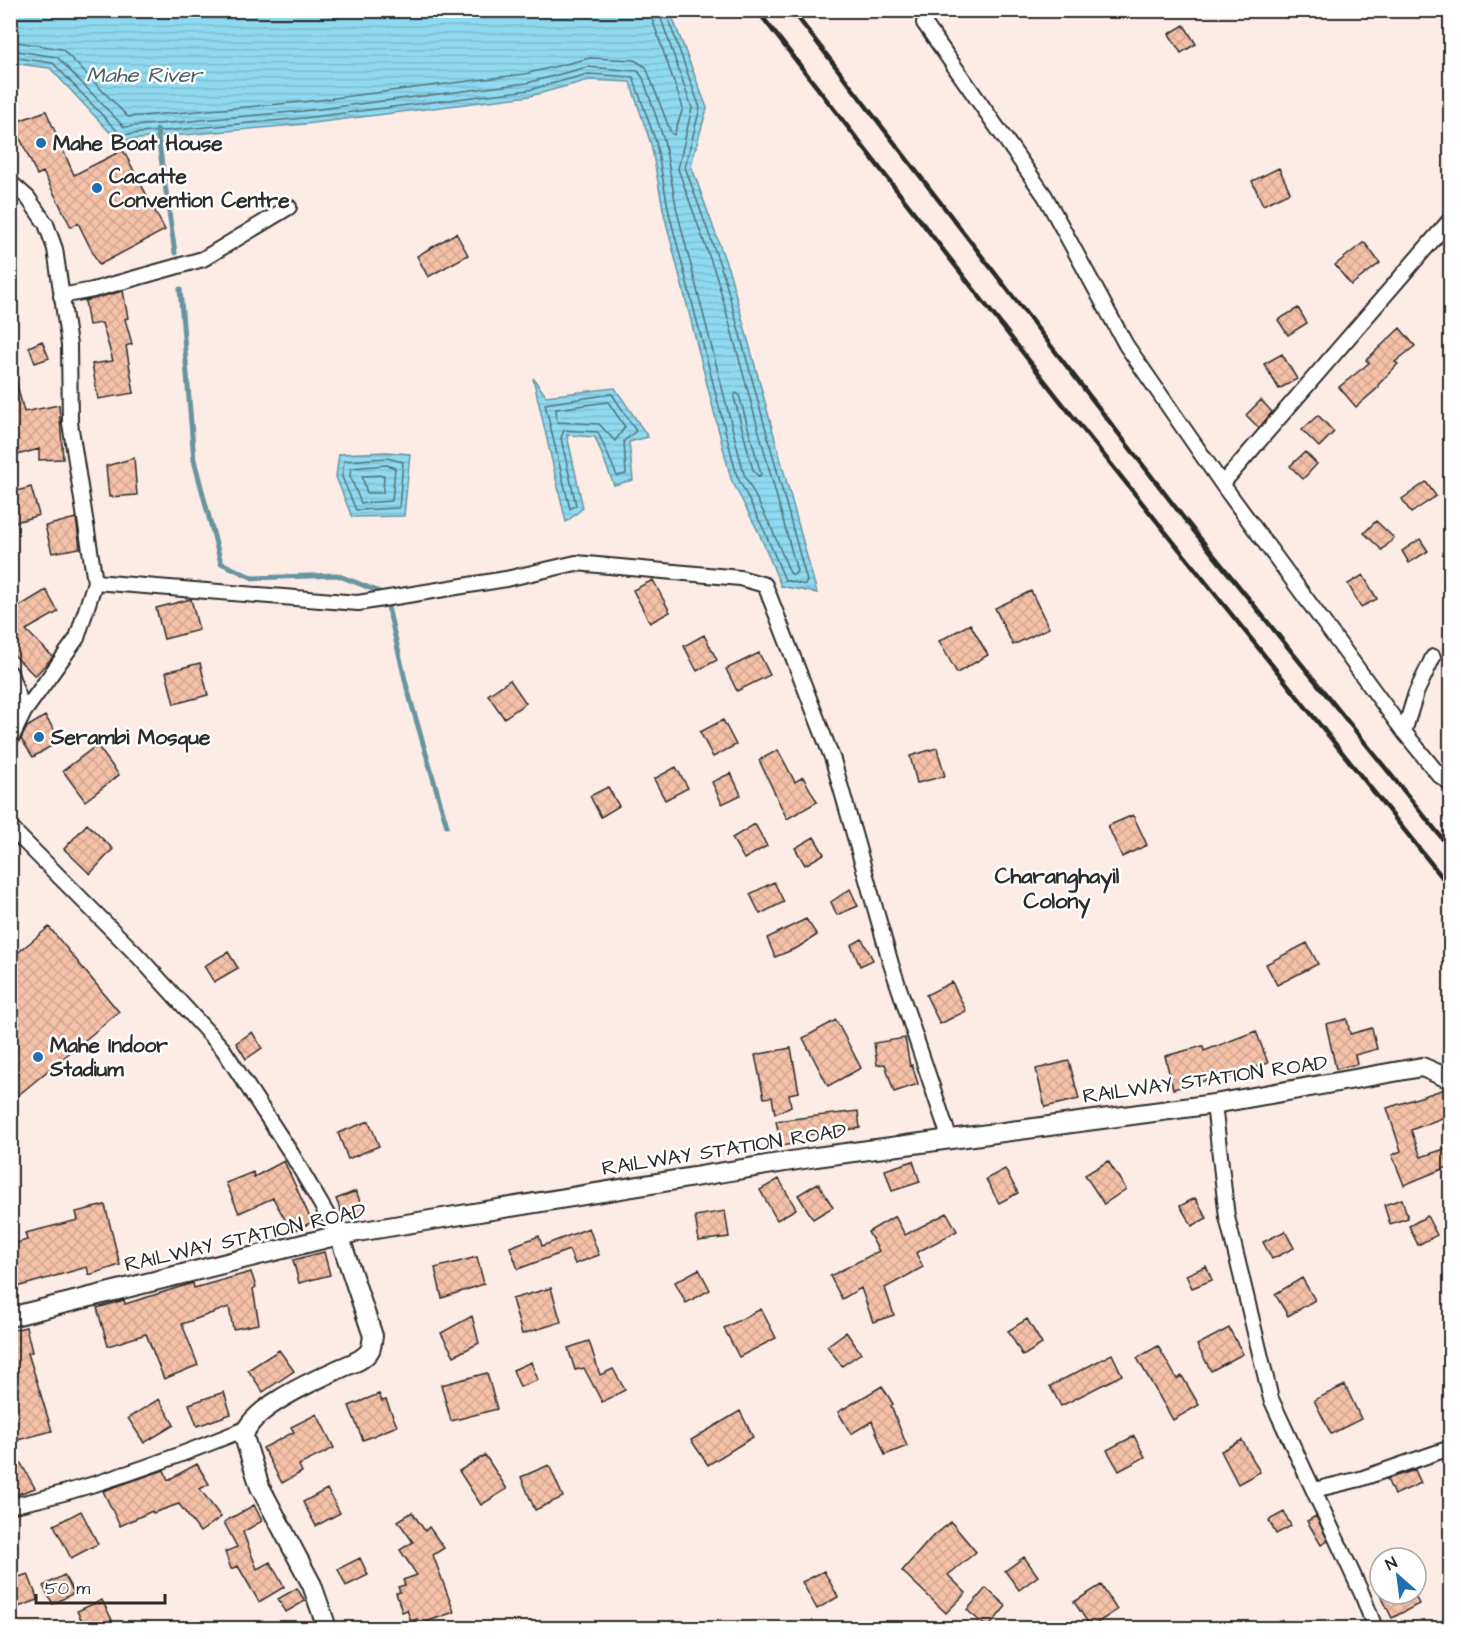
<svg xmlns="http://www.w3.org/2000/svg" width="1461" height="1639" viewBox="0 0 1461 1639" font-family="'Architects Daughter',sans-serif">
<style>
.water{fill:url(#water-rules);stroke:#6794a1;stroke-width:1.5}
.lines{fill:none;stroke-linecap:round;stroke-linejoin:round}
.shore{stroke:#53717a;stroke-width:1.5}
.stream{stroke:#6794a1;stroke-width:5}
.building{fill:url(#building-cross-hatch);stroke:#2b2b2b;stroke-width:1.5}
.minor-casing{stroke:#2b2b2b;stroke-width:18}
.tertiary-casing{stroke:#2b2b2b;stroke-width:22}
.minor{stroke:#fff;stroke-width:14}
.tertiary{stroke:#fff;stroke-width:18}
.rail{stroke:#2b2b2b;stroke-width:4.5}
.poi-dot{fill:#1f6fb2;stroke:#fff;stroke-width:2}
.labels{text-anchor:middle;stroke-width:5;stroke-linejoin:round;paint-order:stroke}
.poi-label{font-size:21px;font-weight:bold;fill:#2b2b2b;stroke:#fff;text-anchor:start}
.street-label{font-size:21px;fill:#2b2b2b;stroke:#fff}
.water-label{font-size:22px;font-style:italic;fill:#496066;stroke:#fff}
.neighbourhood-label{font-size:22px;font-weight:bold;fill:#2b2b2b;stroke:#fff}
</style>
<defs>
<pattern id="water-rules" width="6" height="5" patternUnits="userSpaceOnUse" patternTransform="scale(1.5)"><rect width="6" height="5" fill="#8fdaf0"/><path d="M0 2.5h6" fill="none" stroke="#7cbbce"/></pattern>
<pattern id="building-cross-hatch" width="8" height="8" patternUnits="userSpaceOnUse" patternTransform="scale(1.5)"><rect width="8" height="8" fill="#f6c1a9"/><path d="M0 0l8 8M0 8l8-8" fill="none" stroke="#d3a692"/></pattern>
</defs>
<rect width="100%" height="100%" fill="#fcece5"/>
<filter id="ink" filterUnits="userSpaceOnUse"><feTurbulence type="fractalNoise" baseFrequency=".0167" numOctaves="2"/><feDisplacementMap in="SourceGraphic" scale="12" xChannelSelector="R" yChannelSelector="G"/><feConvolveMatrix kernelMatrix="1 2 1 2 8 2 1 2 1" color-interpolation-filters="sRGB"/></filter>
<g filter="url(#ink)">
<path class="water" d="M11 10 670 11 707 108 691 165 730 274 817 593 781 586 759 533 731 479 664 214 651 144 630 82 589 80 530 96 305 124 118 141 50 68 11 63Z
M533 378 546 396 615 388 648 437 629 442 633 480 614 485 595 437 567 435 583 508 566 522Z
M387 452 410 454 404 516 352 517 336 477 339 454Z"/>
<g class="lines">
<path class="shore" d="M10 41 62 49 128 117 303 102 525 74 590 58 634 60 646 67 671 133 674 135 683 108 649 10
M10 50 57 57 124 127 303 111 527 83 587 67 638 71 643 78 664 140 677 211 744 474 771 527 790 573 794 575 797 571 717 278 678 169 692 108 658 10
M10 57 53 63 121 135 304 118 529 90 588 74 633 77 656 142 669 213 737 476 764 530 785 580 805 585 807 581 724 276 685 167 700 108 665 10
M736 393 739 395 761 474 759 477 753 470 734 397Z
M612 394 636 431 624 441 626 474 617 476 598 432 564 430 561 438 576 505 570 509 545 404Z
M608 402 625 427 615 441 599 424 557 422 556 409Z
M387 458 403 462 399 508 356 510 342 477 344 461Z
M387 465 395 468 392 501 361 503 350 476 351 468Z
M384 475 383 493H367L362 476Z"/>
<path class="stream" d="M157 130 175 253
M180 289 194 460 221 563 253 578 337 575 385 594 407 688 447 826"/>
</g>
<path class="building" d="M1184 25 1196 44 1181 53 1169 34Z
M46 111 74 175 123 150 165 230 99 265 78 223 71 227 43 172 37 175 13 123Z
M1279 168 1290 192 1263 205 1252 181Z
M456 233 468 255 428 277 417 256Z
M1364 242 1380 263 1351 285 1335 265Z
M123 291 128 318 125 319 132 344 126 346 134 393 98 399 92 364 113 361 102 323 89 325 85 301Z
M1298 308 1307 323 1288 335 1278 320Z
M1400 328 1415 346 1395 362 1398 364 1378 385 1379 387 1356 407 1339 387 1369 363 1366 360Z
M42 341 49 358 35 363 29 347Z
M1282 354 1297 379 1279 389 1264 364Z
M15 377 24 412 59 405 63 459 39 460V449L10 457V378Z
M1261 400 1272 412 1259 428 1246 415Z
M1318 415 1334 432 1319 447 1302 430Z
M1305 452 1317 464 1303 479 1290 466Z
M134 458 137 495 109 497 106 466Z
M1426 482 1436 496 1411 513 1402 499Z
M31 487 39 515 10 524V493Z
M76 518 80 548 52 553 45 526Z
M1376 521 1394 538 1382 550 1364 533Z
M1420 539 1428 551 1409 563 1402 551Z
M1363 575 1377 599 1361 607 1348 584Z
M653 580 670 612 650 623 633 590Z
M46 590 58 612 26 630 53 657 35 676 10 651V612Z
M1031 591 1049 628 1013 645 995 608Z
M191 599 199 630 164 639 156 608Z
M970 624 988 655 957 673 939 641Z
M704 635 717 660 697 671 684 646Z
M759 653 770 675 737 691 726 669Z
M200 663 208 695 174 704 166 672Z
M510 680 526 703 504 718 488 695Z
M45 716 61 740 33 757 21 739 27 727Z
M723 720 736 745 713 757 700 732Z
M93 748H99L119 775 85 801 63 771Z
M937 748 945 776 917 783 910 756Z
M778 750 795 782 803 777 817 802 787 819 759 760Z
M676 767 688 788 665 800 654 779Z
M731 773 741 795 722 804 712 782Z
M608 787 619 806 601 817 590 796Z
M1133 815 1147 845 1122 857 1108 826Z
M87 824 113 849 90 874 64 849Z
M755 824 767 846 744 859 732 838Z
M814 837 824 854 805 865 795 848Z
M774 882 784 902 760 914 750 894Z
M850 889 858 906 837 915 831 902Z
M806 919 817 935 797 948 775 957 767 938Z
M49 927 119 1012 10 1102V959Z
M862 939 873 960 860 966 851 945Z
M1307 943 1318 964 1277 985 1266 964Z
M228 952 238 968 214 982 204 966Z
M952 982 966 1011 940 1024 926 995Z
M1347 1019 1350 1034 1372 1028 1377 1049 1355 1055 1357 1064 1336 1069 1326 1024Z
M836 1020 861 1068 828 1086 803 1038Z
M1256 1031 1268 1063 1227 1078 1226 1075 1173 1089 1165 1056 1203 1046 1204 1051Z
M252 1032 262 1048 246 1059 236 1043Z
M905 1038 910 1066 912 1065 918 1084 894 1092 885 1064 877 1065 874 1043Z
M791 1048 799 1092 789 1094 791 1106 775 1114 772 1097 764 1098 755 1055Z
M1069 1061 1079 1099 1045 1107 1036 1069Z
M1445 1089 1450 1101V1115L1411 1130 1421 1157 1447 1148 1450 1166 1404 1185 1392 1155 1401 1151 1387 1108Z
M858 1111 860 1128 797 1136 799 1143 781 1146 776 1121Z
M369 1121 379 1146 348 1159 338 1133Z
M284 1161 312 1222 292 1232 273 1198 239 1213 226 1183 253 1172 254 1177Z
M913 1161 920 1182 892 1191 885 1170Z
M1108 1161 1126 1189 1104 1204 1085 1175Z
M1005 1169 1018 1193 999 1203 986 1179Z
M779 1179 796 1209 777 1220 760 1190Z
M818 1183 833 1207 813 1219 798 1195Z
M356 1191 364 1211 344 1219 336 1199Z
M1195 1198 1207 1218 1192 1226 1180 1206Z
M1402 1199 1408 1218 1390 1224 1384 1205Z
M105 1205 120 1265 89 1275 87 1267 10 1289V1245L27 1240 25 1233 78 1220 76 1212Z
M725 1211 729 1237 699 1241 695 1216Z
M947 1213 957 1231 916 1253 923 1267 885 1288 894 1315 873 1322 861 1288 842 1299 830 1276 879 1251 868 1232 895 1216 905 1235Z
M1427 1216 1437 1235 1418 1245 1409 1226Z
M589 1228 599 1255 575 1264 569 1250 518 1269 510 1247 539 1236 542 1246Z
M1285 1231 1294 1248 1272 1259 1263 1242Z
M324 1252 330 1275 299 1283 293 1260Z
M477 1257 484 1284 442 1298 435 1268Z
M1206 1266 1212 1280 1192 1288 1186 1275Z
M699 1269 710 1290 686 1303 675 1282Z
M251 1272 256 1287 253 1289 259 1324 233 1329 229 1307 182 1324 198 1365 164 1379 146 1334 108 1346 97 1308 124 1300 125 1304 193 1283 194 1288Z
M1302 1278 1315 1300 1288 1316 1275 1294Z
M551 1288 561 1322 522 1334 512 1299Z
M761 1309 776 1338 739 1357 724 1328Z
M472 1316 479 1343 454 1356 441 1333Z
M1027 1319 1042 1344 1023 1356 1008 1331Z
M26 1327 32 1352 28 1353 52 1431 10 1442V1404L15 1403 10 1388V1331Z
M1229 1328 1243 1354 1211 1371 1197 1345Z
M846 1332 861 1353 842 1366 827 1346Z
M589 1341 600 1375 613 1369 625 1390 602 1402 584 1368 575 1370 568 1348Z
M1158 1346 1177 1379 1182 1376 1199 1405 1173 1420 1137 1358Z
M279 1350 294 1371 263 1392 248 1370Z
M1112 1354 1122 1375 1061 1406 1050 1386Z
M531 1362 538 1380 520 1387 513 1370Z
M487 1373 497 1409 451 1421 441 1385Z
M1345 1385 1361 1419 1331 1434 1314 1400Z
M882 1386 893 1404 891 1406 907 1446 885 1455 872 1421 851 1434 838 1412Z
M224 1392 231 1414 197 1426 189 1404Z
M379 1394 382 1401 386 1400 397 1426 363 1440 349 1406Z
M159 1399 174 1425 144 1443 128 1418Z
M740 1411 753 1437 708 1465 691 1440Z
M317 1414 334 1448 299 1465 302 1472 282 1483 263 1448 294 1432 291 1427Z
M1134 1436 1145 1457 1119 1471 1107 1450Z
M1242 1440 1260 1472 1238 1484 1221 1451Z
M10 1444 35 1488 10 1497Z
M485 1455 507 1489 481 1505 459 1471Z
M197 1464 209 1484 200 1489 221 1517 200 1532 179 1504 153 1513 152 1511 120 1526 103 1491 164 1470 168 1480Z
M549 1465 563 1497 535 1510 521 1477Z
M1415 1470 1421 1483 1394 1495 1387 1479Z
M327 1489 340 1513 316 1526 303 1502Z
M254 1505 262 1521 243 1532 257 1569 270 1562 284 1587 259 1602 238 1566 231 1569 225 1552 237 1547 224 1522Z
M81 1511 98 1544 71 1558 54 1525Z
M412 1512 425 1531 429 1527 444 1548 433 1555 454 1612 420 1624 417 1619 411 1621 407 1610 402 1612 396 1593 400 1592 398 1587 405 1585 403 1580 417 1575 400 1550 413 1542 398 1521Z
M1284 1512 1291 1526 1276 1534 1269 1520Z
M1316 1516 1328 1541 1321 1545 1307 1521Z
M951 1522 976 1552 948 1575 966 1593 946 1613 902 1571 931 1538Z
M1024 1557 1038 1576 1019 1590 1005 1571Z
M360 1558 368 1575 346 1586 338 1569Z
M824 1571 838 1597 817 1609 802 1582Z
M28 1574 38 1600 10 1610V1580Z
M64 1575 74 1593 53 1604 43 1586Z
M1101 1585 1117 1610 1091 1627 1074 1602Z
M297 1588 305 1601 286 1612 278 1599Z
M986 1588 1006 1606 988 1628 967 1610Z
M1380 1594H1414L1419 1604 1392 1618Z
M102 1600 112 1620 94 1629H86L77 1611Z"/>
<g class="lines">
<g class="minor-casing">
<path id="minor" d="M924 23 1045 196 1126 345 1222 484
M10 182 28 198 46 224 55 249 69 345 70 423 95 582 77 638 24 712 10 741
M1450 220 1222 484 1404 732 1439 775 1450 783
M61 296 93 290 203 259 289 207
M95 582 358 603 506 579 576 563 740 578 765 585 833 760 891 964 949 1137
M10 673 24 712
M1404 732 1416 693 1433 657
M10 827 139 957 223 1049 291 1153 339 1235
M1214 1104 1227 1217 1271 1399 1362 1594 1375 1628
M1314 1490 1360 1479 1450 1448
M10 1506C91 1489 169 1460 245 1429"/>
</g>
<g class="tertiary-casing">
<path id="tertiary" d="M10 1317 339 1235 816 1157 1214 1104 1422 1067 1450 1079
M327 1628 312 1585 260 1487 244 1437C248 1409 315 1380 339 1369 349 1364 364 1361 370 1350 372 1347 372 1340 373 1336L339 1235"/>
</g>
<use href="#minor" class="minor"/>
<use href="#tertiary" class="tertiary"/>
<path class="rail" d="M757 10 1058 398 1450 887
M792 10 1186 521 1450 848"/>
</g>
</g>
<g class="poi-dot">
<circle cx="41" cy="143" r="6"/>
<circle cx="97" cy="188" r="6"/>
<circle cx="39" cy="737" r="6"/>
<circle cx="38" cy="1057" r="6"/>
</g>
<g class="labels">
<g class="poi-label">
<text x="53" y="150">Mahe Boat House</text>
<text x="109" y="183">Cacatte<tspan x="109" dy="24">Convention Centre</tspan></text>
<text x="51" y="744">Serambi Mosque</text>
<text x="50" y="1052">Mahe Indoor<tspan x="50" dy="24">Stadium</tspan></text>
</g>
<g class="street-label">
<text transform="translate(1205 1079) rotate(-8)" y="7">RAILWAY STATION ROAD</text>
<text transform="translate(724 1149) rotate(-9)" y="7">RAILWAY STATION ROAD</text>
<text transform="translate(245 1237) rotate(-13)" y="7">RAILWAY STATION ROAD</text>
</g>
<g class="water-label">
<text x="144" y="82">Mahe River</text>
</g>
<g class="neighbourhood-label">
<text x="1057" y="883">Charanghayil<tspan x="1057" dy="25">Colony</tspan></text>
</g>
</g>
<rect width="1461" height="1639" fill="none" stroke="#fff" stroke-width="36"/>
<rect x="18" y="18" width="1425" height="1603" fill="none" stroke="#2b2b2b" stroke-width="2" filter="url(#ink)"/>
<g transform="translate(1398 1576) rotate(332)"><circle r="28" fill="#ffffff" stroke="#aaaaaa" stroke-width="1.5"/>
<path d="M0-4.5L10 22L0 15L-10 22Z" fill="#1f6fb2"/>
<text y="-9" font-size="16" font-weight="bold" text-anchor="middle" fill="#2b2b2b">N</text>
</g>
<path d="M36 1594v9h129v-9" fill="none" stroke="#2b2b2b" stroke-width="3"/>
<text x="45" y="1594" font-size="18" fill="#2b2b2b" stroke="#ffffff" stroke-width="4.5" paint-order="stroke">50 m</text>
</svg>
